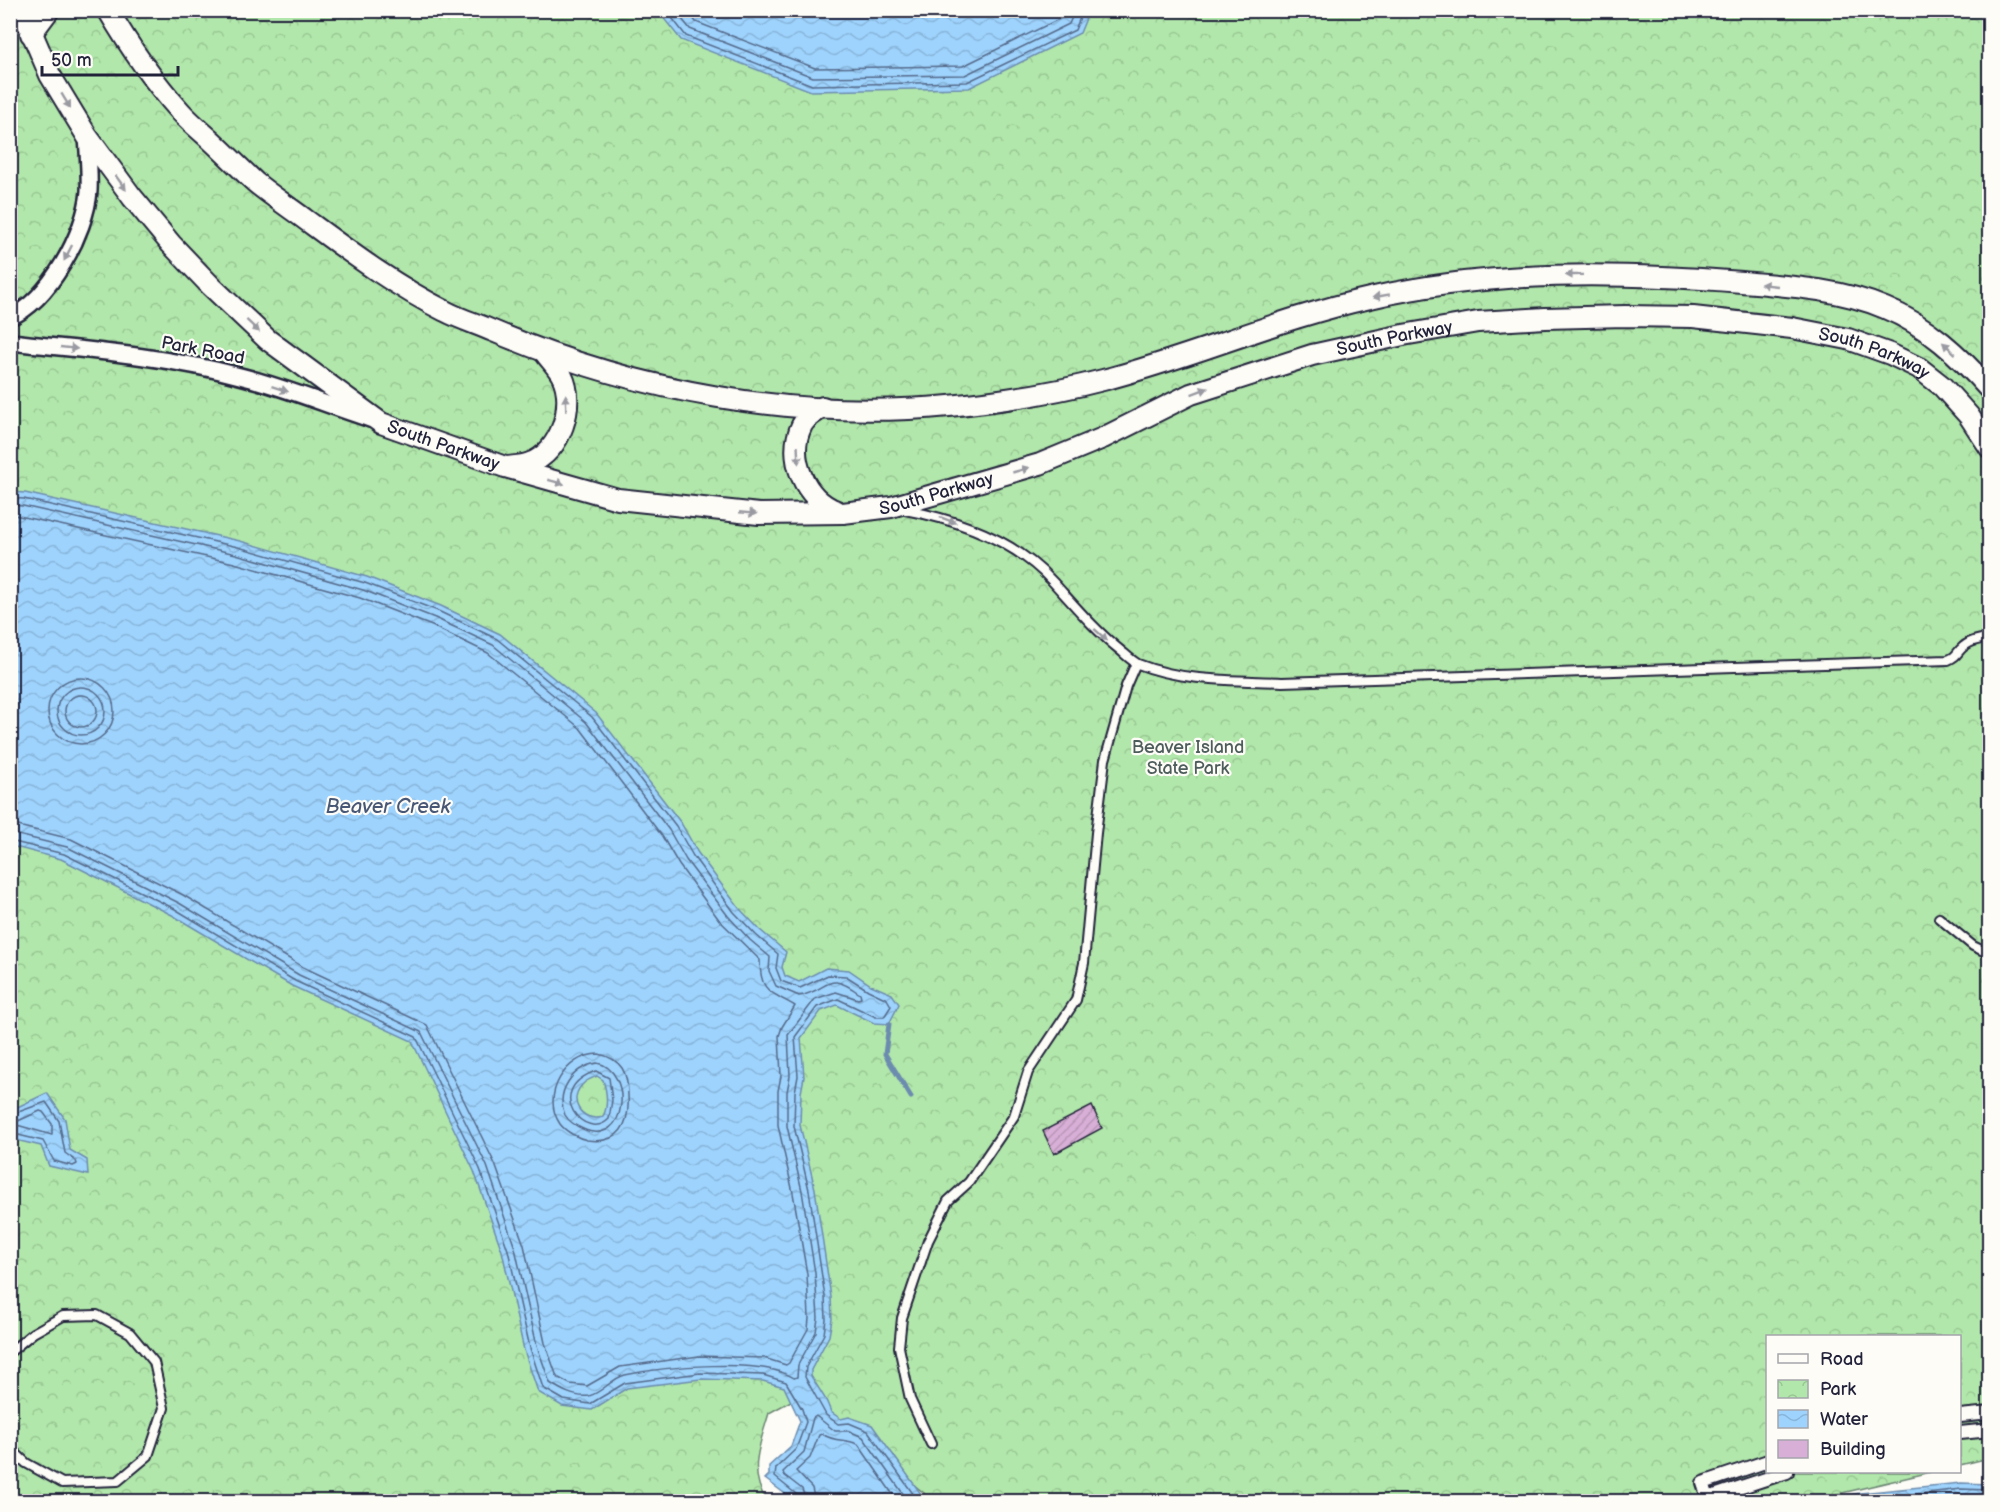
<svg xmlns="http://www.w3.org/2000/svg" width="2000" height="1512" viewBox="0 0 2000 1512" font-family="'Balsamiq Sans',sans-serif">
<style>
.park{fill:url(#park-crowns);stroke:#6a8472;stroke-width:1.5}
.water{fill:url(#water-waves);stroke:#6c8caf;stroke-width:1.5;fill-rule:evenodd}
.lines{fill:none;stroke-linecap:round;stroke-linejoin:round}
.shore{stroke:#546989;stroke-width:1.5}
.stream{stroke:#6c8caf;stroke-width:5}
.building{fill:url(#building-hatch);stroke:#22223b;stroke-width:1.5}
.service-casing{stroke:#22223b;stroke-width:12}
.pedestrian-casing{stroke:#22223b;stroke-width:16}
.minor-casing{stroke:#22223b;stroke-width:20}
.tertiary-casing{stroke:#22223b;stroke-width:24}
.service{stroke:#fdfcf7;stroke-width:8}
.pedestrian{stroke:#fdfcf7;stroke-width:12}
.minor{stroke:#fdfcf7;stroke-width:15}
.tertiary{stroke:#fdfcf7;stroke-width:20}
.oneway{fill:#9a9aa2}
.labels{text-anchor:middle;stroke-width:4.5;stroke-linejoin:round;paint-order:stroke}
.street-label{font-size:18px;fill:#22223b;stroke:#fdfcf7}
.park-label{font-size:18px;fill:#4d5d5c;stroke:#fdfcf7}
.water-label{font-size:20px;font-style:italic;fill:#475775;stroke:#fdfcf7}
</style>
<defs>
<pattern id="park-crowns" width="20" height="18" patternUnits="userSpaceOnUse" patternTransform="scale(1.5)"><rect width="20" height="18" fill="#b1e7aa"/><path d="M2 6a3 3 0 1 1 6 0M12 15a3 3 0 1 1 6 0" fill="none" stroke="#98c693"/></pattern>
<pattern id="water-waves" width="16" height="10" patternUnits="userSpaceOnUse" patternTransform="scale(1.5)"><rect width="16" height="10" fill="#9ed3fd"/><path d="M0 5q4-4 8 0t8 0" fill="none" stroke="#88b5da"/></pattern>
<pattern id="building-hatch" width="6" height="6" patternUnits="userSpaceOnUse" patternTransform="scale(1.5)"><rect width="6" height="6" fill="#d8afd6"/><path d="M-1 1l2-2M0 6l6-6M5 7l2-2" fill="none" stroke="#b996b9"/></pattern>
</defs>
<rect width="100%" height="100%" fill="#fdfcf7"/>
<filter id="ink" filterUnits="userSpaceOnUse"><feTurbulence type="fractalNoise" baseFrequency=".0167" numOctaves="2"/><feDisplacementMap in="SourceGraphic" scale="12" xChannelSelector="R" yChannelSelector="G"/><feConvolveMatrix kernelMatrix="1 2 1 2 8 2 1 2 1" color-interpolation-filters="sRGB"/></filter>
<g filter="url(#ink)">
<path class="park" d="M10 11H1989V1458L1960 1465V1336H1768V1472H1931L1804 1502 928 1501 924 1493 802 1395 769 1413C760 1444 747 1472 767 1501H11Z"/>
<path class="water" d="M658 11H1089L1080 33 969 88 811 91 681 40Z
M11 492 25 493 240 541 367 577 441 606 500 634 596 713 681 823 698 853 739 908 760 930 786 952 782 967 785 976 799 982 826 968 849 970 871 985 892 994 899 1004 889 1024 874 1023 837 1005 821 1011 801 1038 804 1077 801 1093 800 1125 815 1189 831 1297 832 1319 829 1336 811 1370V1376L826 1400 831 1412 841 1419 849 1417 872 1425 926 1501H795L765 1479 769 1475V1466L791 1446 800 1421 784 1387 763 1381 701 1379 627 1388 592 1410 562 1406 538 1392 524 1350 502 1251 474 1171 412 1041 292 986 172 915 61 859 11 846ZM597 1076 603 1080C607 1092 608 1106 603 1117 581 1123 566 1099 584 1083 587 1080 593 1078 597 1076Z
M47 1093 65 1119 70 1150 87 1160 88 1175 49 1166 41 1146 11 1139V1110Z
M1961 1483 1989 1484V1501H1821L1860 1493Z"/>
<g class="lines">
<path class="shore" d="M666 10 686 36 812 85 967 82 1075 30 1083 10
M675 10 690 29 813 77 965 75 1069 24 1075 10
M687 10 696 22 815 68 963 66 1061 18 1065 10
M10 498 24 499 238 547 365 583 438 611 497 639 592 717 676 826 693 856 734 912 756 935 778 954 776 968 781 981 800 988 828 975 846 976 868 990 887 999 891 1006 884 1017H876L838 999 817 1007 795 1037 798 1076 795 1092 794 1126 809 1190 825 1297 826 1319 824 1334 806 1367 805 1377 826 1415 838 1424 849 1423 868 1431 919 1502
M10 505 23 506 236 554 363 590 435 618 493 645 586 722 669 830 686 860 728 916 750 940 770 957 769 971 776 986 799 996C831 990 825 969 860 994L861 998 858 999 836 992 815 999 788 1035 790 1076 787 1092V1126L802 1191 815 1273 818 1318 816 1332 798 1365 797 1377 794 1378C763 1357 662 1367 625 1375 612 1378 602 1393 589 1396 575 1398 561 1390 550 1383L537 1346 515 1248 487 1166 421 1032 299 975 179 903 67 847 10 833
M10 514 234 563 360 598 432 626 488 653 580 728 662 836 679 865 720 921 760 960C760 994 771 991 795 1006L782 1027 779 1036 781 1076 778 1091V1125L793 1193 807 1274 809 1318 808 1329 789 1363 786 1365 764 1358 699 1356 620 1367 587 1386 570 1384 557 1377 545 1343 524 1245 495 1164 427 1025 303 967 183 895 71 839 10 824
M48 711a33 33 0 1 1 66 0a33 33 0 1 1-66 0Z
M57 711a24 24 0 1 1 48 0a24 24 0 1 1-48 0Z
M65 711a16 16 0 1 1 32 0a16 16 0 1 1-32 0Z
M10 841 64 854 175 909 295 981 416 1037 480 1169 508 1250 530 1348 543 1388 564 1400 590 1404 625 1383 700 1373 763 1375 786 1382 802 1409 806 1422 796 1449 776 1468 775 1477 796 1494 799 1502
M599 1054C608 1056 617 1061 622 1068 627 1076 628 1086 628 1095 630 1124 620 1145 587 1140 578 1138 566 1132 560 1124 540 1095 566 1054 599 1054Z
M597 1063C633 1069 629 1149 583 1129 576 1126 569 1122 565 1115 555 1091 573 1067 597 1063Z
M596 1071 609 1078 612 1100 609 1119C586 1143 541 1090 596 1071Z
M40 1111 43 1112 52 1124V1135L17 1125 18 1121Z
M10 1115 46 1102 59 1121 65 1153 76 1161 77 1164 73 1166 54 1161 43 1141 10 1133
M806 1502 802 1489 784 1475 783 1472 804 1452 813 1418 816 1416 835 1431H849L863 1437 909 1502
M815 1502 812 1488 796 1471 810 1458 819 1435 822 1434C837 1443 843 1438 858 1444L898 1502
M1850 1502 1961 1489 1990 1490
M1913 1502 1961 1497 1990 1498"/>
<path class="stream" d="M889 1024 885 1054 911 1097"/>
</g>
<path class="building" d="M1092 1106 1102 1128 1054 1154 1043 1131Z"/>
<g class="lines">
<g class="service-casing">
<path id="service" d="M905 510C959 520 1015 540 1053 582 1075 606 1095 630 1120 650 1126 655 1132 661 1138 664 1183 682 1235 680 1282 682L1948 660C1955 657 1956 655 1960 650 1968 641 1978 639 1990 638
M1939 918 1973 946 1990 954
M10 1352 33 1333 63 1316 97 1315 130 1333 154 1362 164 1408 148 1456 118 1481 62 1483 26 1463 10 1448
M931 1444 910 1399 899 1347 902 1318 928 1241 948 1201 969 1182 1014 1116 1028 1072 1076 1000 1084 963 1096 833 1105 760 1126 686 1136 663"/>
</g>
<g class="pedestrian-casing">
<path id="pedestrian" d="M1960 1416 1990 1413
M1960 1433 1990 1430
M1768 1461 1703 1483 1708 1498 1787 1472"/>
</g>
<g class="minor-casing">
<path id="minor" d="M10 317C49 301 86 232 89 191 90 173 88 154 87 136
M10 342C87 350 166 356 240 376 284 387 327 405 370 419"/>
</g>
<g class="tertiary-casing">
<g id="tertiary">
<path id="s1" d="M22 10 50 75 87 136 132 197 171 244 211 286 268 340 381 423 505 467 618 499 759 514 843 513 891 507 1040 464 1103 438 1191 394 1312 355 1403 335 1478 322 1545 318 1625 316 1693 317 1792 328 1848 339 1890 354 1919 368 1942 386 1969 416 1990 448"/>
<path d="M108 10C129 46 153 81 181 112 190 122 201 131 211 140 226 154 241 169 256 183 272 196 290 208 306 220 351 253 395 286 445 311 460 319 477 324 493 331 635 391 794 421 949 406 1000 401 1053 393 1103 380 1193 357 1279 318 1370 298 1493 270 1618 272 1742 282 1789 286 1840 289 1885 308 1927 325 1960 356 1990 390"/>
<path d="M31 34 49 10"/>
<path d="M823 407C816 412 806 417 802 425 786 457 805 500 837 511"/>
<path d="M507 467C514 466 523 466 530 463 561 452 576 404 562 376 558 368 550 360 545 353"/>
</g>
</g>
<use href="#service" class="service"/>
<use href="#pedestrian" class="pedestrian"/>
<use href="#minor" class="minor"/>
<use href="#tertiary" class="tertiary"/>
</g>
<defs><path id="oneway-solid" d="M-6-.8H1V-3.2L6.5 0L1 3.2V.8H-6Z" transform="scale(1.5)"/></defs>
<g class="oneway">
<use href="#oneway-solid" transform="translate(66 101) rotate(59)"/>
<use href="#oneway-solid" transform="translate(121 183) rotate(54)"/>
<use href="#oneway-solid" transform="translate(68 253) rotate(117)"/>
<use href="#oneway-solid" transform="translate(1574 275) rotate(179)"/>
<use href="#oneway-solid" transform="translate(1769 285) rotate(-174)"/>
<use href="#oneway-solid" transform="translate(1381 296) rotate(170)"/>
<use href="#oneway-solid" transform="translate(253 326) rotate(43)"/>
<use href="#oneway-solid" transform="translate(69 348) rotate(6)"/>
<use href="#oneway-solid" transform="translate(1949 348) rotate(-138)"/>
<use href="#oneway-solid" transform="translate(280 389) rotate(18)"/>
<use href="#oneway-solid" transform="translate(1200 391) rotate(-20)"/>
<use href="#oneway-solid" transform="translate(566 403) rotate(-92)"/>
<use href="#oneway-solid" transform="translate(798 455) rotate(87)"/>
<use href="#oneway-solid" transform="translate(1021 470) rotate(-16)"/>
<use href="#oneway-solid" transform="translate(556 482) rotate(15)"/>
<use href="#oneway-solid" transform="translate(748 513) rotate(5)"/>
<use href="#oneway-solid" transform="translate(948 520) rotate(20)"/>
<use href="#oneway-solid" transform="translate(1101 635) rotate(42)"/>
</g>
</g>
<g class="labels">
<g class="street-label">
<text dy="6" stroke="none"><textPath href="#s1" startOffset="1612">South Parkway</textPath></text>
<text transform="translate(203 350) rotate(11)" y="6">Park Road</text>
<text dy="6" stroke="none"><textPath href="#s1" startOffset="2098">South Parkway</textPath></text>
<text dy="6" stroke="none"><textPath href="#s1" startOffset="622">South Parkway</textPath></text>
<text dy="6" stroke="none"><textPath href="#s1" startOffset="1126">South Parkway</textPath></text>
</g>
<g class="park-label">
<text x="1188" y="753">Beaver Island<tspan x="1188" dy="21">State Park</tspan></text>
</g>
<g class="water-label">
<text x="388" y="813">Beaver Creek</text>
</g>
</g>
<rect width="2000" height="1512" fill="none" stroke="#fdfcf7" stroke-width="36"/>
<rect x="18" y="18" width="1964" height="1476" fill="none" stroke="#22223b" stroke-width="2" filter="url(#ink)"/>
<rect x="1766" y="1335" width="195" height="138" fill="#fdfcf7" stroke="#a5a5ac" stroke-width="1.5"/>
<rect x="1778" y="1354" width="30" height="9" fill="#fdfcf7" stroke="#a5a5ac" stroke-width="1.5"/>
<text x="1820" y="1365" font-size="18" fill="#22223b">Road</text>
<rect x="1778" y="1380" width="30" height="18" fill="url(#park-crowns)" stroke="#a5a5ac" stroke-width="1.5"/>
<text x="1820" y="1395" font-size="18" fill="#22223b">Park</text>
<rect x="1778" y="1410" width="30" height="18" fill="url(#water-waves)" stroke="#a5a5ac" stroke-width="1.5"/>
<text x="1820" y="1425" font-size="18" fill="#22223b">Water</text>
<rect x="1778" y="1440" width="30" height="18" fill="#d8afd6" stroke="#a5a5ac" stroke-width="1.5"/>
<text x="1820" y="1455" font-size="18" fill="#22223b">Building</text>
<path d="M42 66v9h136v-9" fill="none" stroke="#22223b" stroke-width="3"/>
<text x="51" y="66" font-size="18" fill="#22223b" stroke="#fdfcf7" stroke-width="4.5" paint-order="stroke">50 m</text>
</svg>
